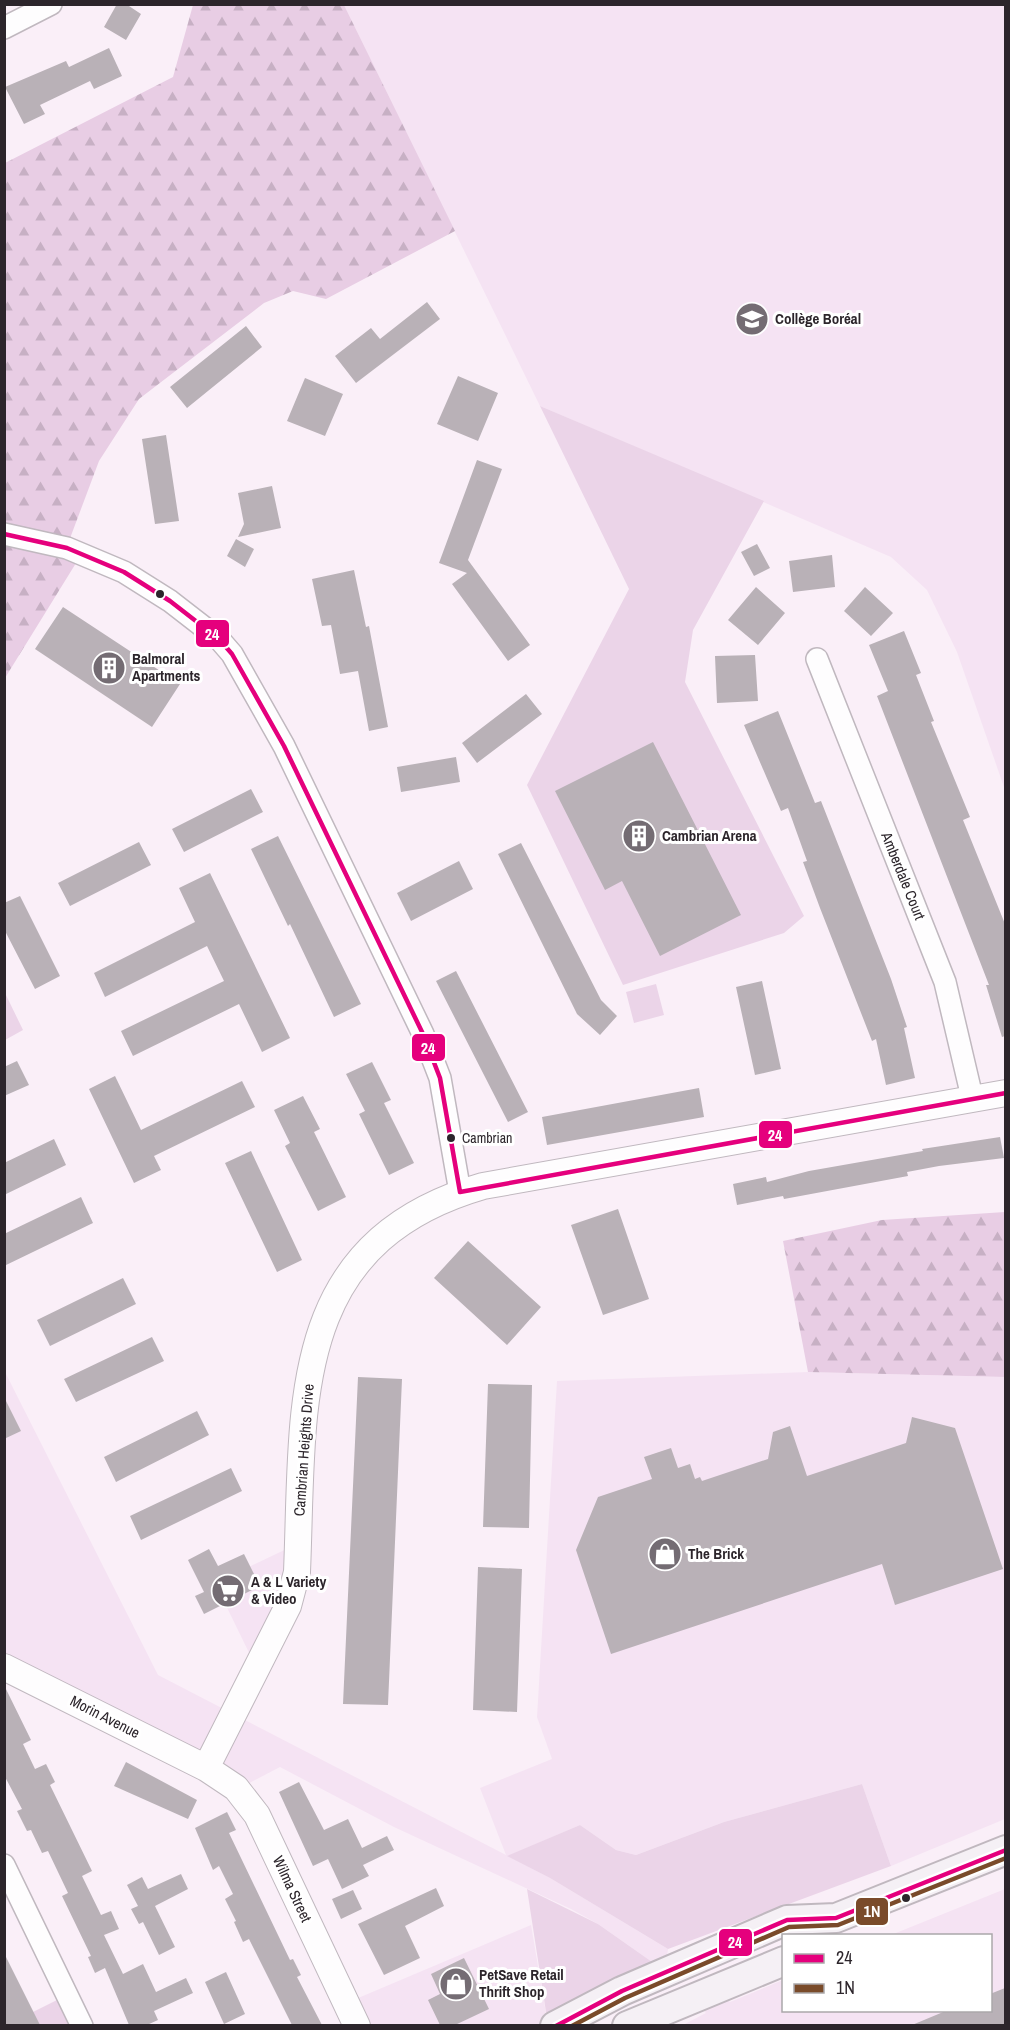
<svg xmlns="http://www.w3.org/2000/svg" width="1010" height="2030" viewBox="0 0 1010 2030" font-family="'Archivo Narrow',sans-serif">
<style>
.built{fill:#f5e3f3}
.green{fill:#ebd4e8}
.forest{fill:url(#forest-firs)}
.building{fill:#b9b1b7}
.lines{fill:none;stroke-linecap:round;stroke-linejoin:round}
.minor-casing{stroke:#c0b8bf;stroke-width:24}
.tertiary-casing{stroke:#c0b8bf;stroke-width:28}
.secondary-casing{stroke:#c0b8bf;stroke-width:32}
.minor{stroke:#fefdfe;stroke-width:21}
.tertiary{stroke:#fefdfe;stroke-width:26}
.secondary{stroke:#f5f0f5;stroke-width:28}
.bus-1-casing{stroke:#fff;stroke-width:9}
.bus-2-casing{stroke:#fff;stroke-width:9}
.bus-1{stroke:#e5007d;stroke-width:4.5}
.bus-2{stroke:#7a4b2a;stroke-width:4.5}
.bus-dot{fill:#2c252b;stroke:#fff;stroke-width:2}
.labels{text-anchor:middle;stroke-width:6;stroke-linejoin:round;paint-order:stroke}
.bus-label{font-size:14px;fill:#2c252b;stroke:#fff;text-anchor:start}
.poi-label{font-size:15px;font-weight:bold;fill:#2c252b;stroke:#fff;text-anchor:start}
.street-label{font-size:15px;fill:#2c252b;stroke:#fff}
.line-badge{stroke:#fff;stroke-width:2}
.badge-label{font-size:16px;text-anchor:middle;font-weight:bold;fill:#fff}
</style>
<defs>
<pattern id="forest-firs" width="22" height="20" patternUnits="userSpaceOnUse" patternTransform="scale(1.5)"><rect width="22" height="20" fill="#e8cde4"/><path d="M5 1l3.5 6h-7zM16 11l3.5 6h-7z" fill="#c7b0c4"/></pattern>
</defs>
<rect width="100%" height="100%" fill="#faeff8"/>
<path class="built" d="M344 5H1005V790L957 652 927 590 891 557 540 406Z
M4 1370 158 1675 506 1855 480 1788 552 1759 537 1717 557 1381 808 1372 1005 1377V1819L891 1866 862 1784 724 1822 636 1855 616 1850 580 1825 508 1856 550 1878 668 1949 665 1971 598 1924 571 1909 394 1827 280 1767 236 1790 5 1668Z
M297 1544 256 1667 215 1583Z
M1005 1889V2025L681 2026 706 2013 692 1998 716 1988 730 2002 783 1980 784 2010H990V1936L891 1935Z
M531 1925 548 2025H355L344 2004Z"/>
<path class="green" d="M540 406 764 501 693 630 685 682 804 916 784 933 623 985 527 785 629 589Z
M656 984 664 1015 634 1023 626 992Z
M5 993 23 1030 5 1040H4Z
M862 1784 891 1866 668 1949 550 1878 507 1856 580 1825 616 1850 636 1855 724 1822Z
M527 1889 598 1924 665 1971 548 2025Z
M67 1995 81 2026H5Z"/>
<path class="forest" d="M317 4 344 5 455 231 326 299 293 291 264 303 139 399 99 461 66 549 81 555 5 678V163L173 77 193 5Z
M1005 1212V1377L808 1372 783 1241 882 1220Z"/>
<path class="building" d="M117 4H126L141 14 126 40 104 27Z
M109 48 122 76 94 89 90 81 40 105 45 114 24 124 5 87 66 61 69 67Z
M427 302 440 319 356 383 335 356 371 328 380 339Z
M246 326 262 347 187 408 170 387Z
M458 376 498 393 478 441 437 424Z
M305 378 343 394 325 436 287 421Z
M166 435 179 521 155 524 142 439Z
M477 460 502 469 468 560 530 645 508 661 452 584 467 573 439 563Z
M272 486 281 528 238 537 244 524 238 493Z
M236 539 254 549 245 567 227 556Z
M757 544 770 568 754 576 741 552Z
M832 555 835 587 793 592 789 561Z
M354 570 366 627 369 626 388 727 369 731 358 671 340 674 331 625 322 626 312 579Z
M756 587 785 613 758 645 728 620Z
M865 587 893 613 871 636 844 611Z
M63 607 180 684 152 727 35 649Z
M904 631 921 673 916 675 934 721 931 722 970 817 963 820 1005 924V1036L1002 1037 986 985H989L877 696 888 691 869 645Z
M755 655 758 701 717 703 715 656Z
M526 694 542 714 477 763 462 743Z
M778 711 815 803 821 801 891 979 907 1027 904 1028 915 1078 886 1085 876 1039 872 1041 820 908 803 862 807 861 788 808 781 811 744 725Z
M653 742 741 915 660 956 622 881 605 890 555 791Z
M456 757 460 782 401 792 397 767Z
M251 789 263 812 184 852 172 829Z
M278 836 361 1004 334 1017 290 924 288 926 251 849Z
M139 842 151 865 70 906 58 883Z
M521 843 601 1000 617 1016 600 1035 577 1014 498 854Z
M459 861 473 889 411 921 397 893Z
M210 873 290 1038 262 1052 239 1004 133 1056 121 1031 224 981 207 946 105 997 94 973 195 922 179 888Z
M20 896 60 976 35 989 4 929V903Z
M456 971 528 1112 508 1122 436 981Z
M762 981 781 1069 755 1075 736 987Z
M17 1061 29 1085 4 1096V1067Z
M372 1062 391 1100 384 1103 414 1163 389 1175 359 1114 365 1111 346 1074Z
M115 1076 141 1130 242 1081 255 1107 154 1156 161 1170 134 1183 89 1089Z
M699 1088 704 1117 547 1145 542 1117Z
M303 1096 320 1129 314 1132 346 1197 318 1211 285 1146 290 1143 274 1110Z
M1000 1137 1004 1158 939 1166 907 1172 908 1176 784 1199 783 1196 737 1205 733 1184 766 1177 767 1182 809 1171 923 1151 922 1149Z
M54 1139 66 1165 4 1195V1163Z
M251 1151 302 1260 277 1272 225 1163Z
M81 1197 93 1223 4 1266V1234Z
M618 1209 649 1299 603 1315 571 1225Z
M468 1241 541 1307 507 1345 434 1278Z
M123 1278 136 1304 50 1346 37 1320Z
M152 1337 164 1361 76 1402 64 1379Z
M358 1377 402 1379 388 1705 343 1704Z
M488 1384 532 1385 529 1528 483 1527Z
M4 1397 21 1431 4 1439Z
M197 1411 209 1435 116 1482 104 1457Z
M912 1417 955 1428 1003 1569 895 1605 882 1564 611 1654 576 1550 598 1497 652 1479 644 1457 671 1448 678 1468 690 1464 695 1479 700 1477 702 1481 768 1459 773 1432 790 1426 807 1476 906 1443Z
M231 1468 242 1491 141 1540 130 1516Z
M209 1549 218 1566 244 1554 260 1586 204 1614 195 1596 204 1592 188 1560Z
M478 1567 522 1569 517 1712 473 1710Z
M4 1685 31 1740 23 1744 35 1769 46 1764 55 1782 50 1785 92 1871 82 1876 101 1915 111 1911 119 1929 104 1935 123 1974 143 1964 156 1992 186 1978 193 1993 154 2011 158 2020 147 2025H129L105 1968 95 1973 88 1957 91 1956 62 1896 68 1893 48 1851 42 1853 31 1830 27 1831 17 1811 22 1809 4 1775Z
M126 1762 197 1800 188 1819 114 1786Z
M299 1782 324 1830 348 1819 362 1848 387 1836 394 1850 363 1865 369 1876 342 1889 328 1859 313 1866 279 1792Z
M227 1812 236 1830 229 1833 290 1960 293 1959 301 1975 297 1977 322 2025H292L249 1939 243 1942 234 1922 236 1921 225 1899 233 1894 219 1866 213 1870 195 1828Z
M181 1874 188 1889 155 1906 175 1947 159 1955 143 1922 139 1924 131 1909 138 1906 127 1885 142 1877 148 1889Z
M436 1888 444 1906 405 1926 420 1958 384 1975 358 1924Z
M353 1890 362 1909 341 1919 332 1899Z
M4 1953 40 2025H4Z
M464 1958 489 2009 455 2025H440L428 2000 440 1994 431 1974Z
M226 1972 245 2014 224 2024 205 1982Z
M1005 1988V2025H912L948 2010H990V1994Z"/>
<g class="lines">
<g class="minor-casing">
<path id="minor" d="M4 28 51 4
M4 534 67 548 124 572 170 601 219 639 232 654 284 746 423 1034 440 1078 460 1192
M817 659 945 982 972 1097
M4 1865 82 2026"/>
</g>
<g class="tertiary-casing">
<path id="tertiary" d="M4 1667 206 1768 236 1788 257 1815 357 2026
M206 1768 288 1606 297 1572C304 1407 286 1243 483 1186L1006 1093"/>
</g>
<g class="secondary-casing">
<path id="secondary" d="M555 2026 622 1991 787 1920 836 1918 1006 1850
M627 2026 784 1961"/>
</g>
<use href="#minor" class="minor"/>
<use href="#tertiary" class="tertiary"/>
<use href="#secondary" class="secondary"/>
<g class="bus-1-casing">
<path id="bus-1" d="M4 534 67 548 124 572 170 601 219 639 232 654 284 746 423 1034 440 1078 460 1192 1006 1093
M556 2026 622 1991 787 1920 836 1918 1006 1850"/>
</g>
<g class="bus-2-casing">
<path id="bus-2" d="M572 2026 625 1998 789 1927 838 1925 1006 1858"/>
</g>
<use href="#bus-1" class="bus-1"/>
<use href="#bus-2" class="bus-2"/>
</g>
<defs>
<g id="university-disc" transform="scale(1.725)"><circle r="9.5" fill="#746c73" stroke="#fff"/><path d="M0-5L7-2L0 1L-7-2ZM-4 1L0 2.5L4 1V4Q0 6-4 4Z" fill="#fff"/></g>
<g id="building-disc" transform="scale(1.725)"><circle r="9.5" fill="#746c73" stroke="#fff"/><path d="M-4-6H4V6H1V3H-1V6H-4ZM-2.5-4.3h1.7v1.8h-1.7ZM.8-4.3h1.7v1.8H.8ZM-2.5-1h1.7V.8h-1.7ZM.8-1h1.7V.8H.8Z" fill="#fff"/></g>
<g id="shop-disc" transform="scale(1.725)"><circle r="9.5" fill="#746c73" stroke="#fff"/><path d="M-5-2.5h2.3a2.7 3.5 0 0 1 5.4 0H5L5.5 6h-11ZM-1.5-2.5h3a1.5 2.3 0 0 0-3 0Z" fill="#fff"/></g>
<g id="supermarket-disc" transform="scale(1.725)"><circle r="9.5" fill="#746c73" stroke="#fff"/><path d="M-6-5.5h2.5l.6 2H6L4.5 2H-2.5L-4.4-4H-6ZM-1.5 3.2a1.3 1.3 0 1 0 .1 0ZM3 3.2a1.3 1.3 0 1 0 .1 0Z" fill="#fff"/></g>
</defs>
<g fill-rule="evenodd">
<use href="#university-disc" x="752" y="319"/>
<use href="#building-disc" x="109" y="668"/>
<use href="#building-disc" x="639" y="836"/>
<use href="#shop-disc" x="665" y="1554"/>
<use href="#supermarket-disc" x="228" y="1591"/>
<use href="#shop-disc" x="456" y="1984"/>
</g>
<g class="bus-dot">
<circle cx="160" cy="594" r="5"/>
<circle cx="451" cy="1138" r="5"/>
<circle cx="906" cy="1898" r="5"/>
</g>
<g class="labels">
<g class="bus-label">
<text x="462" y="1143">Cambrian</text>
</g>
<g class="poi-label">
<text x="775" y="324">Collège Boréal</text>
<text x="132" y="664">Balmoral<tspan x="132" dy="17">Apartments</tspan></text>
<text x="662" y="841">Cambrian Arena</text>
<text x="688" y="1559">The Brick</text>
<text x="251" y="1587">A &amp; L Variety<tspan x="251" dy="17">&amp; Video</tspan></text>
<text x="479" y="1980">PetSave Retail<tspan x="479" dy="17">Thrift Shop</tspan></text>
</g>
<g class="street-label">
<text transform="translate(903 876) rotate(68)" y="5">Amberdale Court</text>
<text transform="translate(304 1450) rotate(-86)" y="5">Cambrian Heights Drive</text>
<text transform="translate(105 1717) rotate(27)" y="5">Morin Avenue</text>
<text transform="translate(292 1889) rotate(65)" y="5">Wilma Street</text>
</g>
</g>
<g class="line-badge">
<rect x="195" y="619" width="35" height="29" rx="6" fill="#e5007d"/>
<rect x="411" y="1033" width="35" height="29" rx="6" fill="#e5007d"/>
<rect x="758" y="1120" width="35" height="29" rx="6" fill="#e5007d"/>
<rect x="855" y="1897" width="34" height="29" rx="6" fill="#7a4b2a"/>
<rect x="718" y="1928" width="35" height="29" rx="6" fill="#e5007d"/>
</g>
<g class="badge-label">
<text x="212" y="640">24</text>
<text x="428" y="1054">24</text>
<text x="775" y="1141">24</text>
<text x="872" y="1917">1N</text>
<text x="735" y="1948">24</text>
</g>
<rect width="1010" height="2030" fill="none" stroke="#2c252b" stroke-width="12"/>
<rect x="782" y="1934" width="210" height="78" fill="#ffffff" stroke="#aba8aa" stroke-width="1.5"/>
<rect x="794" y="1954" width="30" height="9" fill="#e5007d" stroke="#aba8aa" stroke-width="1.5"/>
<text x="836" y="1964" font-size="18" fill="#2c252b">24</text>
<rect x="794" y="1984" width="30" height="9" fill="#7a4b2a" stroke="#aba8aa" stroke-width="1.5"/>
<text x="836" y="1994" font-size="18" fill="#2c252b">1N</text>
</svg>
